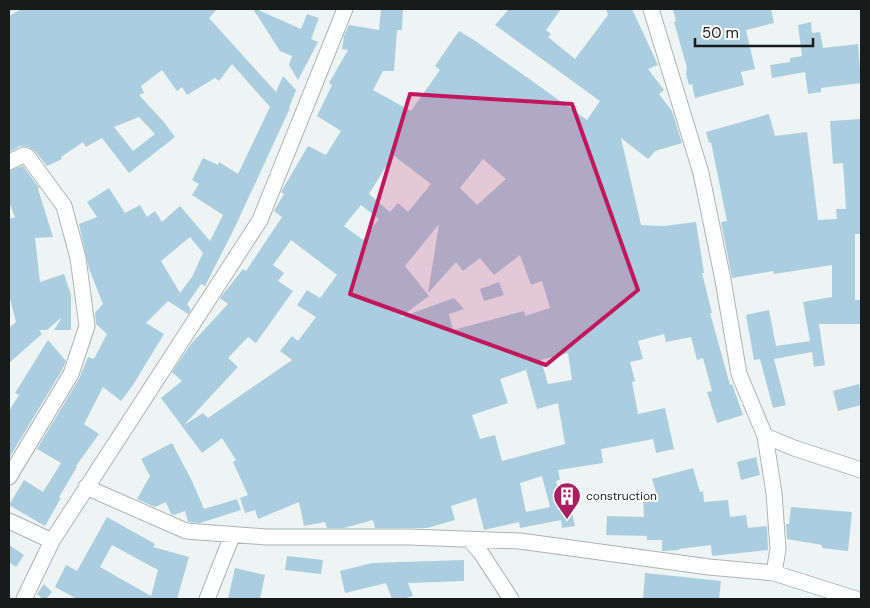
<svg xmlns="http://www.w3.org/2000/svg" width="870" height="608" viewBox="0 0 870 608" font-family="'DM Sans',sans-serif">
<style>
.building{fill:#aacde0;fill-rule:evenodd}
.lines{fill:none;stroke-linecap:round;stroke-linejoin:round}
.minor-casing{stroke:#adb3b3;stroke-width:17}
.minor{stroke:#fff;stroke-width:15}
.marked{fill:#c2185b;fill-opacity:0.2;stroke:#c2185b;stroke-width:4;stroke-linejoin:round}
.labels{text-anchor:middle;stroke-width:4;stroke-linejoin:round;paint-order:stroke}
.poi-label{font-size:12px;fill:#191b1b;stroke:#fff;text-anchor:start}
</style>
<rect width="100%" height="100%" fill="#eef4f4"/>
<path class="building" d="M22 9H217L209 18 276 92 283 76 296 90 289 108H290L235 227 205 286 201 284 187 304 191 310 188 314 168 301 146 323 164 334 133 385 121 401 103 387 84 424 99 434 76 466 77 467 59 497 61 498 45 526 9 505 24 480 43 492 61 463 37 449 79 379 88 357 94 359 107 334 96 324 95 313 103 304 89 269 79 224 97 217 87 202 109 188 125 213 140 205 147 217 155 211 162 222 180 206 210 241 223 215 192 195 199 184 192 180 203 158 218 165 219 162 238 174 270 107 232 64 219 81 215 78 187 95 182 87 177 91 162 70 141 86 144 93 139 95 163 121 175 137 129 173 102 138 86 147 83 142 61 157 62 159 47 166 35 151 28 147 20 146 9 152V16ZM139 117 155 134 133 151 114 127ZM190 237 203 253 192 277 180 293 161 261Z
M253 9H256L301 29 307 14 319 18 311 39 318 42 298 80 289 65 292 56 280 51Z
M381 9H403L402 30H397L394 71H383L373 90 411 111 440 70 435 66 459 31 477 42 587 120 600 101 495 25 509 9H561L546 30 551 34 548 37 575 59 608 15 606 9H632L658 65 648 69 664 90 659 94 672 111 682 143 655 151 648 159 621 138 641 225 664 226 696 222 704 273H702L712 313H710L730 385 732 384 743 415 717 423 707 392 712 391 703 358 697 360 691 337 666 342 664 334 638 341 643 359 630 362 635 381 632 382 638 414 665 408 674 449 656 453 653 439 601 449 603 463 558 470 560 480 556 481 564 513 572 512 575 526 562 528 561 520 520 528 519 522 484 530 476 498 451 506 455 520 427 528H375L373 520 344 528H327L325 522 304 526 299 502 258 519 255 510 245 513 240 498 248 495 233 462 236 460 222 438 202 453 161 398 182 381 172 372 191 344 228 304 220 298 243 269 246 271 282 217 274 211 284 194 281 192 308 146 326 155 341 131 317 116 332 85 329 83 348 50 342 49 344 36 349 25 379 30ZM393 155 431 184 408 212 398 203 390 212 369 194ZM483 159 506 179 477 205 460 188ZM361 205 379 219 363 240 344 226ZM439 224 428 293 456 262 463 271 480 258 494 275 520 255 531 285 542 281 550 308 525 316 524 311 453 330 449 314 464 309 454 298 399 318 429 296 405 266ZM291 240 337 275 320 298 307 290 297 305 316 317 298 341 292 336 280 351 292 360 208 418 203 413 184 425 238 367 228 358 248 337 256 343 293 291 278 281 284 273 273 265ZM568 353 572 380 548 384 541 360ZM526 370 537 409 558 403 565 444 502 461 495 435 480 439 472 415 508 403 500 379ZM542 476 550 507 526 512 520 483Z
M673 9H771L774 23 746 30 755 69 741 72 744 85 695 98 692 84 689 85 686 74 687 68 674 22 676 21Z
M811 22 812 33 820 32 823 48 858 44 861 83 821 88V92L808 94 805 72 772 78 770 65 790 62V58L802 56 798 25Z
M769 114 775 136 807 132 818 220 837 219 836 209H846L843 163 833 164 830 121 861 119V234H855V300H861V324H819L825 365 814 367 812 352 774 359 786 405 773 408 760 359 754 360 746 315 769 310 776 346 810 341 803 302 832 297V265L774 274 773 271 732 278 721 222 727 221 711 142 709 143 706 132Z
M23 166 39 188 38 189 53 237 35 238 40 282 64 274 71 295V330H54L62 317 47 330H39L42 334 9 363V328L16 322 9 295V219L15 217 9 202V171Z
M499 282 504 295 484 301 480 289Z
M48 340 66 361 62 370 9 458V411L19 395 15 393Z
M859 384 861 394V405L838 411 833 391Z
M172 443 192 481 204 509 237 499 241 510 200 523 188 522 185 511 174 515 171 514 166 502 155 507 137 499 150 476 141 459Z
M756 457 760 475 741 480 737 462Z
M693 468 700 492 703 491 704 502 728 500 730 517 746 515 748 528 767 526 768 550 712 556 711 545 679 549V550L662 551V540H647V536L606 535 607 516 644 517 643 492H656L652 479Z
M791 507 852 512 848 551 822 548V545L787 539 786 524H789Z
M107 517 155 544 153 547 189 557 177 599H77L55 587 66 565 77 571ZM112 545 158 570 151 596 100 567Z
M9 545 24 555 16 567 9 562Z
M287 556 323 560 321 574 285 570Z
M464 560V581L408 583 413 596 403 599H392L386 583 345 593 340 571 372 563Z
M235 568 265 575 260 599H228Z
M645 573 721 581 719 599H643Z
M44 584 52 592 46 599H43L37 594Z"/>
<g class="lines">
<g class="minor-casing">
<path id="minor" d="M651 9 701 173 723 280 739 374 765 436 794 448 861 470
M9 162 24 155 28 157 64 206 78 258 87 326 71 374 9 477
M765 436 774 493 778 549 774 573
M86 487 186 531 266 537H409L520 541 709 567 774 573 856 599
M9 521 52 541
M469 539 481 553 511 599
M24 599 52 541 260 220 345 9
M207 599 232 536"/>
</g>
<use href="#minor" class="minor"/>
</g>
<path class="marked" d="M410 94 572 104 638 290 546 365 350 294Z"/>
<defs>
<g id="building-pin" transform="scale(1.4375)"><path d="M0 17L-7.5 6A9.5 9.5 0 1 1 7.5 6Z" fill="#aa1f5f" stroke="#fff"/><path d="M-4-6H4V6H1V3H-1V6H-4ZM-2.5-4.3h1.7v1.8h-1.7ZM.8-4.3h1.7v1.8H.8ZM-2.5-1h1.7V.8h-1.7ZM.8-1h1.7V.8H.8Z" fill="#fff"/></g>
</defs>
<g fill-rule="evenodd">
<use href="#building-pin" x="567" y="496"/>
</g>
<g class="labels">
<g class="poi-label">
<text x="586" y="500">construction</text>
</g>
</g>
<rect width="870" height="608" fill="none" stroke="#191b1b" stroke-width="20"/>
<path d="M695 38v8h118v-8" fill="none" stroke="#191b1b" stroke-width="2.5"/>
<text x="702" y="38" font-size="15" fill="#191b1b" stroke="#ffffff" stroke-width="4" paint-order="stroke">50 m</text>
</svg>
